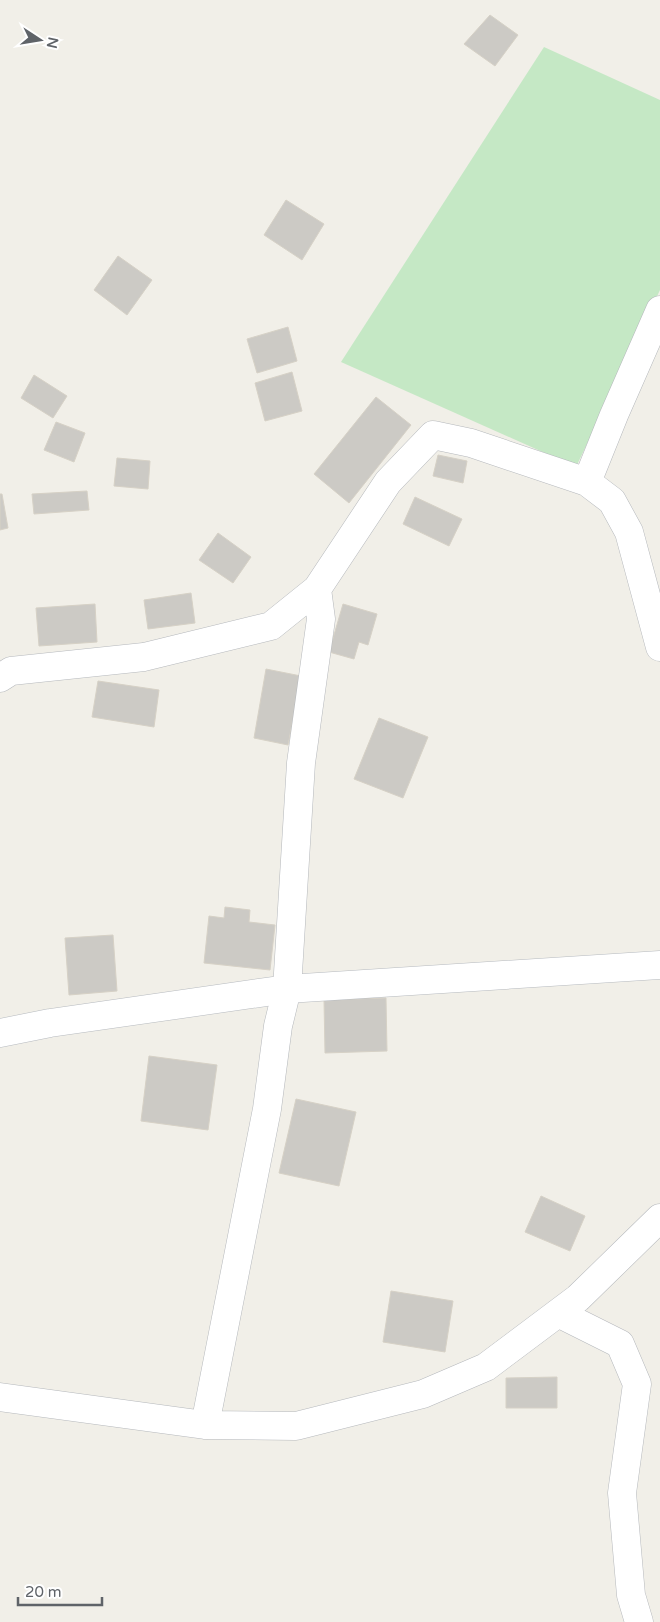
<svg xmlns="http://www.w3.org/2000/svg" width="660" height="1622" viewBox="0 0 660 1622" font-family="'Varela Round',sans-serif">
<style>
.green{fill:#c5e8c5}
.building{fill:#cccac5;stroke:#d6d1c6}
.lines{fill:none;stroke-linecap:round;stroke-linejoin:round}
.street-casing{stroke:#b5b8bc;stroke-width:29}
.secondary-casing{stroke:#b6babf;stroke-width:29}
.street{stroke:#fff;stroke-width:28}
.secondary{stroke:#fff;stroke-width:28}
</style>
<rect width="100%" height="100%" fill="#f1efe8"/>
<path class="green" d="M544 47 660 100V290L576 467 341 362Z"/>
<path class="building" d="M490 15 518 35 495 66 464 44Z
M286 200 324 224 302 260 264 235Z
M118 256 152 280 127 315 94 290Z
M288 327 297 361 257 373 247 339Z
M292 372 302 411 265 421 255 383Z
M34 375 67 396 53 418 21 398Z
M376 397 411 425 349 503 314 474Z
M56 422 85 433 74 462 44 450Z
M438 455 467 461 463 483 433 476Z
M117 458 150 461 148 489 114 486Z
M87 491 89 510 34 514 32 494Z
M0 494H2L8 528 0 530Z
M415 497 462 519 449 546 403 524Z
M218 533 251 557 233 583 199 560Z
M191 593 195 623 148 629 144 600Z
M95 604 97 642 39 646 36 608Z
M343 604 377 614 368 645 359 642 354 659 329 652Z
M266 669 301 676 288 745 254 738Z
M98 681 159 690 154 727 92 717Z
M379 718 428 737 403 798 354 779Z
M225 907 250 910 249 922 275 925 270 970 204 963 209 916 224 918Z
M113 935 117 991 69 995 65 938Z
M386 998 387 1051 325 1053 324 1000Z
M149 1056 217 1065 208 1130 141 1121Z
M296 1099 356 1112 339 1186 279 1173Z
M541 1196 585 1216 570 1251 525 1232Z
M391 1291 453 1301 445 1352 383 1342Z
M557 1377V1408H506V1378Z"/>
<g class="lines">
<g class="street-casing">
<path id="street" d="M587 482 614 415 660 310
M0 678 11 671 144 657 271 626 317 589 388 482 433 435 471 443 587 482 612 501 629 532 660 647
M558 1313 620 1344 637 1384 622 1493 631 1595 639 1622
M0 1397 205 1425 296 1426 423 1394 486 1367 578 1298 660 1218
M205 1425 267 1109 278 1026 287 989 301 763 321 619 317 589"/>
</g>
<g class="secondary-casing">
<path id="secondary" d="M0 1033 50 1023 287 989 660 965"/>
</g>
<use href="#street" class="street"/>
<use href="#secondary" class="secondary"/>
</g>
<g transform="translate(40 40) rotate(102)" stroke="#ffffff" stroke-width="4" paint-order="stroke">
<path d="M0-4L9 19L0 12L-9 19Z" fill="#5f6368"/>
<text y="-8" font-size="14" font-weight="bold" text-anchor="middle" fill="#5f6368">N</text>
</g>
<path d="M18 1597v8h84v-8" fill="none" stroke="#5f6368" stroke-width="2.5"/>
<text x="25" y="1597" font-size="15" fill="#5f6368" stroke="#ffffff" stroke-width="4" paint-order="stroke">20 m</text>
</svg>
